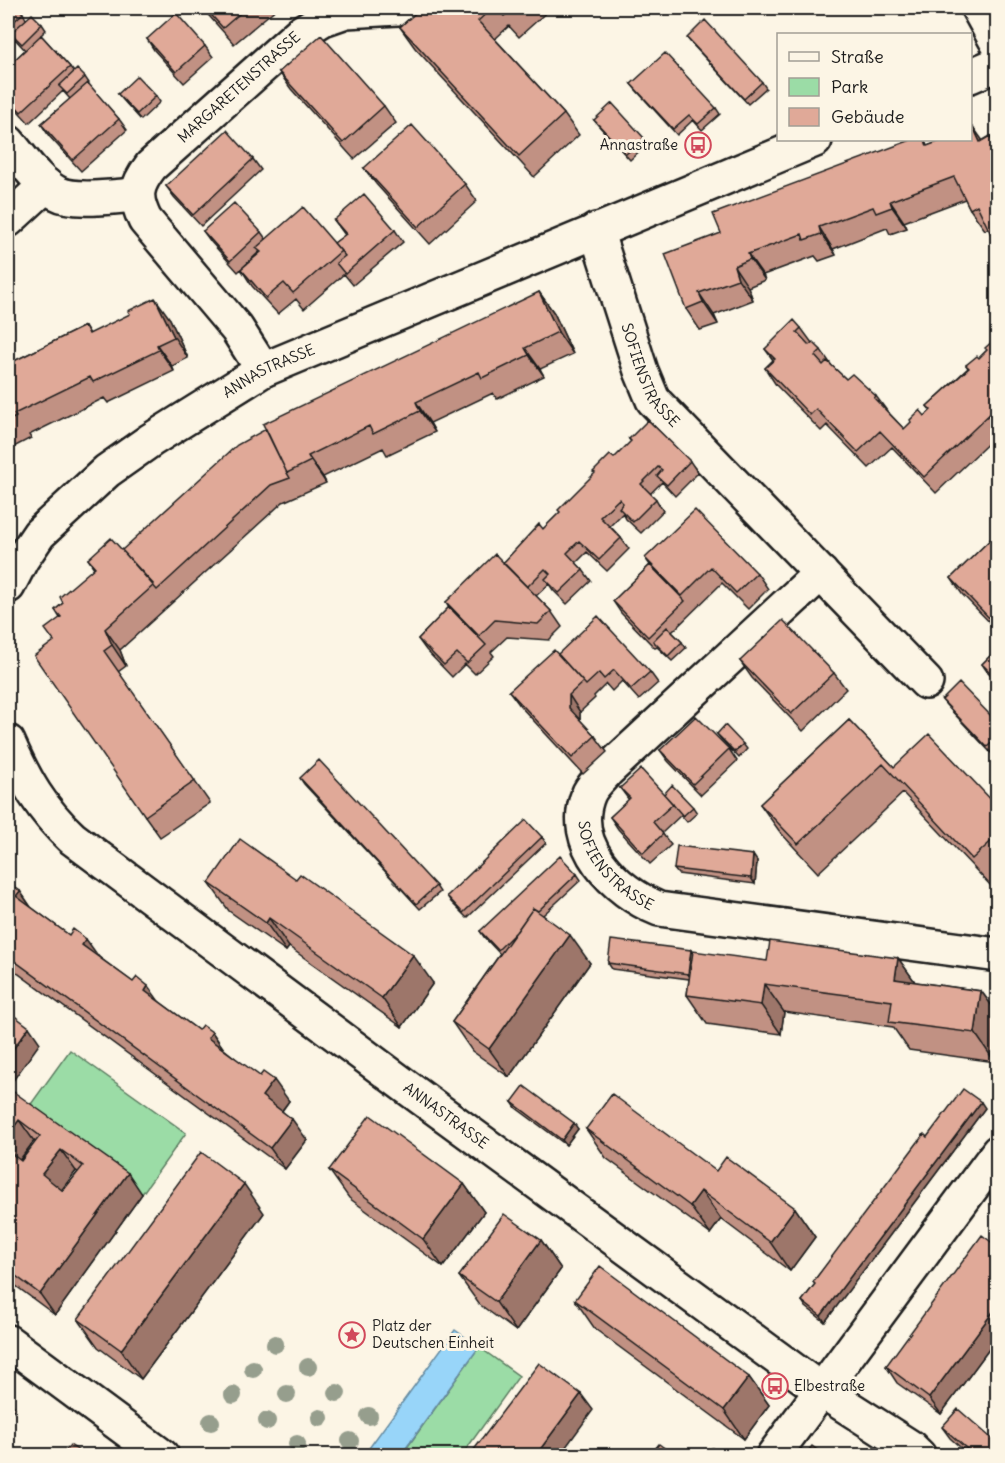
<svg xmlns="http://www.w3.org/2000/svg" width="1005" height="1463" viewBox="0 0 1005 1463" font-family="Delius,sans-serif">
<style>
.green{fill:#9bdca6;stroke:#5c7c61;stroke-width:1.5}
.water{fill:#98d5f9;stroke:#668ba1;stroke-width:1.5}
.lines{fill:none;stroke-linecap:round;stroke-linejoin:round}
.minor-casing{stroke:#1c1c1c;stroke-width:38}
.minor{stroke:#fcf5e5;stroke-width:33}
.tree{fill:#969e8d}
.wall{fill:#c19183;stroke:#1c1c1c;stroke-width:1.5;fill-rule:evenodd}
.shaded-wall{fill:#9d766a;stroke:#1c1c1c;stroke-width:1.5}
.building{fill:#e0a998;stroke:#1c1c1c;stroke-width:1.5;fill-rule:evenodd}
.labels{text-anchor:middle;stroke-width:6;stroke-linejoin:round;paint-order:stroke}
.street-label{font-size:15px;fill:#1c1c1c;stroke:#fcf5e5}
.poi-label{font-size:15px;fill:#1c1c1c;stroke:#fcf5e5;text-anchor:start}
</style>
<rect width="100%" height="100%" fill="#fcf5e5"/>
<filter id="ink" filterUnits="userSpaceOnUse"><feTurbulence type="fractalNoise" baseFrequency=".0167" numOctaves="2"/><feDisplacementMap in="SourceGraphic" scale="12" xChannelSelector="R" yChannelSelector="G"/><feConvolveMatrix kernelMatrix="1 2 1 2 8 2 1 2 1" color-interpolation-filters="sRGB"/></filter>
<g filter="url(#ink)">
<path class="green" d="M70 1050 186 1133 142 1194 26 1111Z
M479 1347 519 1376 462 1455 401 1456Z"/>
<path class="water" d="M455 1330 479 1347 401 1455H364Z"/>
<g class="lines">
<g class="minor-casing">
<g id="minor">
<path d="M978 8 998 44"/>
<path d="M970 76 998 64"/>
<path d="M8 142C22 158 37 182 57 193 75 203 116 196 137 195"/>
<path d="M8 220 46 185"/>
<path id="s1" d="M596 230 641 371 653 400 926 682"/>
<path id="s2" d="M263 370 237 329 145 220C134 197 135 187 151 166L300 33 323 19 346 11 398 8"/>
<path id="s3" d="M821 573 607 771C601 778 593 785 589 793 567 844 615 891 659 909L998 955"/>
<path id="s4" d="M8 586 22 559 39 534 107 471 151 440 263 370 815 140"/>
<path id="s5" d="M8 742C25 781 41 809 72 838L412 1091 821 1390 910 1447 919 1456"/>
<path d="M8 1342 162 1456"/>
<path d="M773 1456 998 1152"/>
</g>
</g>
<use href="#minor" class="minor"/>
</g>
<g class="tree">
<circle cx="275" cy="1344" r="9"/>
<circle cx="308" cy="1367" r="9"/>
<circle cx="253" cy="1369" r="9"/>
<circle cx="337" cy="1393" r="9"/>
<circle cx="287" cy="1394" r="9"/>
<circle cx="233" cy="1395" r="9"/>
<circle cx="369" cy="1416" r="9"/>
<circle cx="320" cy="1418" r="9"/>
<circle cx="267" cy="1421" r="9"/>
<circle cx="211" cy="1422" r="9"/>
<circle cx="350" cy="1441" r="9"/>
<circle cx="297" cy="1444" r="9"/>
</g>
<path class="wall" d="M8 8 23 13 26 19 42 24 46 30 41 35 70 67 74 72 85 77 89 83 88 84 119 119 127 130 81 171 49 136 41 124 70 99 63 91 29 123 8 100V66L25 50 15 39 8 46Z
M202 8H277L234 44Z
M421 8H551L519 37 509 26 495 39 564 114 579 135 534 177 415 48 400 27Z
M687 38 762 82 766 88 748 104 691 43Z
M147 39 205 46 213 57 184 83 154 50Z
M279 72 384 106 396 123 354 159 291 89Z
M631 84 716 108 720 114 702 130 693 120 677 135 636 90Z
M118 94 156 96 160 102 141 120 123 100Z
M594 120 644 138 648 143 630 160 598 125Z
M973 127 982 141 988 228 985 230 970 209 965 199 904 222 907 228 890 234 887 228 833 249 836 255 819 261 815 256 763 275 765 280 748 287 753 300 714 315 718 324 700 330 686 309 721 233Z
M253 159 261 170 201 226 174 197 166 186Z
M364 168 465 184 477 201 430 244 376 184Z
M8 171 15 181 8 188Z
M334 220 395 230 403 242 353 285 344 274 304 309 296 299 278 314 252 286 241 269 260 253 259 252 238 272 211 242 203 231 261 232 266 239 334 243 345 235Z
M539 292 554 313 573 354 540 369 544 376 497 399 493 393 430 423 435 432 387 455 383 448 323 477 326 483 283 502 120 650 126 666 118 672 210 803 160 837 145 816 54 641 60 618 55 610 63 603 94 568 88 559 122 550Z
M170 319 188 358 172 366 174 371 108 403 104 398 29 435 31 438 8 450V364L85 326 90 334Z
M801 328 812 343 821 350 832 366 846 379 876 396 887 411 904 429 925 416 931 411 927 406 968 368 966 365 979 358 987 350 995 339 992 335 998 329V434L936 493 892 447 869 468 827 425 821 431 776 385 765 368 773 360 765 349Z
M629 439 690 461 698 473 675 496 662 482 650 494 656 499 663 511 641 533 626 519 623 513 610 526 621 538 629 549 607 571 587 552 576 563 583 570 591 581 567 604 553 590 549 584 536 596 551 611 562 627 549 640 507 637 491 652 494 656 475 674 465 664 452 677 426 650 418 639 449 607 446 602 503 563 543 529 631 442Z
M998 532V631L962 594 951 578Z
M645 558 757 573 768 589 748 609 722 583 672 632 682 642 686 648 672 661 657 647 655 648 621 613 613 601 650 565Z
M997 649 998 682 986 670 982 664Z
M558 654 650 672 658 683 639 700 622 681 612 691 606 684 594 696 595 698 580 712V720L595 736 607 752 583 774 521 707 509 691Z
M740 661 834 673 846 689 803 731 752 678Z
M942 700 998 723V747L991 753 946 705Z
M849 720 894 767 998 807V882L992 887 903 793 818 873 780 832 760 804Z
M717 734 743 744 747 749 739 758 721 739Z
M729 749 737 761 701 795 668 761 660 750Z
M300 778 436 886 440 892 420 909 304 784Z
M620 788 664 794 693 807 697 813 687 822 681 815 662 833 671 845 650 864 618 829 610 817 629 800Z
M542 837 546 843 467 918 451 902 447 896Z
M757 861 755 884 678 874 674 869Z
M577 874 581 880 543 915 590 963 509 1077 472 1051 452 1022 500 954 484 937 480 931Z
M209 883 433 983 402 1027 289 947 286 951 229 911Z
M8 885 20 891 31 907 198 1030 212 1032 224 1049 289 1101 282 1111 307 1140 285 1169 8 966Z
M693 953 767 961 898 958 915 982 981 991 998 1014V1045L995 1062 909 1050 893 1027 784 1012 781 1034 707 1024 687 995 689 979 612 969 608 963Z
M8 1095 142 1194 55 1315 8 1280ZM34 1141 36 1142 21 1161 20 1160ZM76 1171 78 1172 63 1191 61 1190Z
M512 1102 578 1129 566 1145 516 1108Z
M985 1108 825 1322 806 1307 802 1301 815 1284 813 1282 927 1137Z
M586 1129 716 1171 795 1208 815 1237 790 1271 721 1219 710 1234 606 1158Z
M329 1170 464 1184 484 1212 443 1267 349 1198Z
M264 1213 141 1379 98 1347 78 1319Z
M541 1240 561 1269 516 1331 479 1304 459 1276Z
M998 1247V1337L941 1414 897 1383 886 1366Z
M575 1300 749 1377 769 1405 744 1439 595 1329Z
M942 1427 998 1455H969L950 1438Z"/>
<path class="shaded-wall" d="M973 127 988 148 980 142Z
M890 201 904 222 907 228 892 207Z
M819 227 833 249 836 255 821 234Z
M748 254 763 275 765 280 750 259Z
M734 266 748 287 753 300 738 279Z
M539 292 554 313 573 354 558 332Z
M699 293 714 315 718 324 703 302Z
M155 298 170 319 188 358 174 337Z
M157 345 172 366 174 371 159 350Z
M525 348 540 369 544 376 529 355Z
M416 402 430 423 435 432 420 411Z
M308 456 323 477 326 483 311 461Z
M105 629 120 650 126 666 112 645Z
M569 695 580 712V724L569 708Z
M753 855 757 861 755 884 751 878Z
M20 891 34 912 16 896Z
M269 918 289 947 286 951 266 923Z
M570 935 590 963 509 1077 489 1049Z
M86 939 101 960 82 945Z
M691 950 695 956 692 980 688 974Z
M413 955 433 983 402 1027 382 998Z
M898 958 918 986 895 979Z
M764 984 784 1012 781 1034 761 1005Z
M148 986 163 1007 145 991Z
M981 991 998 1014V1045L995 1062 975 1033Z
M29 1027 40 1043 12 1082 8 1077V1056Z
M212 1032 226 1053 208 1038Z
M274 1080 289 1101 277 1117 262 1096Z
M981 1102 985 1108 825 1322 821 1316Z
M292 1119 307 1140 285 1169 270 1148Z
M19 1120 34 1141 15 1166 8 1156V1135Z
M574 1123 578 1129 566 1145 562 1140Z
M61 1150 76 1171 57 1196 42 1174Z
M128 1173 142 1194 55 1315 40 1294Z
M244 1184 264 1213 141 1379 121 1350Z
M464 1184 484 1212 443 1267 423 1239Z
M701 1191 721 1219 710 1234 690 1206Z
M795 1208 815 1237 790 1271 770 1242Z
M541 1240 561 1269 516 1331 496 1302Z
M998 1305V1337L941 1414 929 1398Z
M749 1377 769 1405 744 1439 724 1410Z
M581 1394 593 1410 560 1455H536Z
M8 1398 15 1408 8 1417Z"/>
<path class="building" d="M8 8H17L23 13 8 27Z
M205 8H246L223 28Z
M421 8H492L478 21 564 114 519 156 400 27Z
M496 8H514L504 16Z
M176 13 205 46 176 72 147 39Z
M32 14 42 24 22 44 11 33Z
M705 20 762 82 744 99 687 38Z
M41 35 70 67 21 112 8 97V66Z
M321 35 384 106 343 143 279 72Z
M665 53 716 108 698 124 689 115 673 129 631 84Z
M77 69 85 77 67 94 59 86Z
M137 76 156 96 137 114 118 94Z
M88 83 119 119 73 160 41 124Z
M612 103 644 138 626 154 594 120Z
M412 125 465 184 418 227 364 168Z
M973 127 980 142 990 136 998 151V249L977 205 970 209 954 177 890 201 892 207 876 213 873 207 819 227 821 234 804 240 802 234 748 254 750 259 734 266 738 279 699 293 703 302 686 309 665 254 721 233 713 214 911 140H925L927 146 943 140H970V128Z
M227 130 253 159 193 215 166 186Z
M364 194 395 230 345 274 336 263 345 256 334 243 346 234 334 220Z
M234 203 261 232 230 261 203 231Z
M303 207 341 251 293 293 284 283 266 298 241 269 261 252 256 248Z
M539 292 558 332 525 348 529 355 482 378 479 372 416 402 420 411 373 434 369 426 308 456 311 461 287 473 263 424Z
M155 298 174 337 157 345 159 350 93 382 90 377 14 414 16 417 8 421V364L85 326 89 334 130 314 128 311Z
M794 320 801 328 797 332 809 345 813 342 821 350 815 356 823 365 827 361 846 379 852 374 876 396 874 398 904 429 911 422 910 420 920 410 925 416 931 410 927 406 969 368 966 365 977 356 979 358 987 350 985 348 995 339 998 342V406L924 477 880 431 858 452 816 409 810 415 765 368 775 359 765 349Z
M998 329V341L992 335Z
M648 420 690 461 667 485 657 476 662 470 658 467 641 484 656 499 633 522 619 508 623 503 619 499 600 517 621 538 599 560 579 541 567 553 583 570 559 593 545 579 550 574 545 569 527 587 503 563 539 524 543 529 560 512 558 510 595 473 593 472 610 455 614 458 631 441 629 439Z
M266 429 287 473 290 478 271 485 157 590 122 550 237 445Z
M695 510 757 573 736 593 711 567 682 596 645 558Z
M998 532V618L993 622 951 578Z
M111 538 154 585 105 629 112 645 104 651 195 781 145 816 34 656 54 641 45 629 61 617 55 610 63 603 60 597 95 567 88 559Z
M495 554 551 611 538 624 495 620 479 636 446 602Z
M650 565 685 601 648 637 613 601Z
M449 607 486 645 467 663 457 653 444 665 418 639Z
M598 616 650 672 631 689 614 670 604 679 599 673 586 685 558 654Z
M783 620 834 673 791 714 740 661Z
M667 627 682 642 668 656 653 641Z
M997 649H998V680L982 664Z
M554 650 583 682 569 695V708L595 736 572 758 509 691Z
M959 683 998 723V737L987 747 942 700Z
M696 716 729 749 693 784 660 750Z
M849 720 894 767 929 734 998 807V835L972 859 883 764 798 844 760 804Z
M725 725 743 744 735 752 717 734Z
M319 760 436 886 416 904 300 778Z
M641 769 673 804 653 822 663 834 643 853 610 817 630 798 620 788Z
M672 785 693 807 683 816 664 794Z
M526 820 542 837 463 913 447 896Z
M240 839 296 879 300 874 413 955 382 998 269 918 266 923 209 883Z
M677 846 753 855 751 878 674 869Z
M560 856 577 874 538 911 533 908 517 931 498 950 480 931Z
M9 883 20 891 16 896 69 935 73 929 86 939 82 945 133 982 137 977 148 986 145 991 198 1030 202 1025 212 1032 208 1038 260 1076 263 1072 274 1080 262 1096 292 1119 270 1148 8 956V885Z
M533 908 570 935 489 1049 452 1022Z
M611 940 691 950 688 974 608 963Z
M770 941 898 958 895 979 981 991 975 1033 889 1022 892 1001 764 984 761 1005 687 995 693 951 767 961Z
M8 1011 29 1027 8 1056Z
M524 1086 574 1123 562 1140 512 1102Z
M963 1089 981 1102 821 1316 802 1301 815 1284 813 1282 924 1134 927 1137Z
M11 1090 128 1173 40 1294 8 1270V1151L21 1161 40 1136 19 1120 8 1135V1095ZM61 1150 83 1166 63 1191 42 1174Z
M612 1094 716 1171 726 1157 795 1208 770 1242 701 1191 690 1206 586 1129Z
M370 1115 464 1184 423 1239 329 1170Z
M201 1152 244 1184 121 1350 78 1319Z
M504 1214 541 1240 496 1302 459 1276Z
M982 1235 998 1247V1305L929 1398 886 1366Z
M600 1266 749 1377 724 1410 575 1300Z
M539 1363 581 1394 536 1455H470Z
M958 1409 998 1444V1455H974L942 1427Z
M659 1444 674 1455H650Z
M70 1445 85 1455H62Z
M812 1446 824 1455H805Z
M712 1448 723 1455H706Z"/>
</g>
<defs>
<g id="bus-ring" transform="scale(1.35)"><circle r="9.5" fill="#fcf5e5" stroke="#d1495b" stroke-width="1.5"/><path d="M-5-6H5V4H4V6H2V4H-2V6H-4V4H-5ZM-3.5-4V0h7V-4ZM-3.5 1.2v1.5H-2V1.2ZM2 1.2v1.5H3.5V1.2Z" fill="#d1495b"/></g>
<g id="sight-ring" transform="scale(1.35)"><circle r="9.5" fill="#fcf5e5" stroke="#d1495b" stroke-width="1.5"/><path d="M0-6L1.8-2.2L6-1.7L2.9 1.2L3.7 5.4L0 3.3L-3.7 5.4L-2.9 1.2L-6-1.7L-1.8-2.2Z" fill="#d1495b"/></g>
</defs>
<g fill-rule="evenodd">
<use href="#bus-ring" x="698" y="145"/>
<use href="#sight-ring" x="352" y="1335"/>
<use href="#bus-ring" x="775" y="1386"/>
</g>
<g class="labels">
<g class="street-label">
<text dy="5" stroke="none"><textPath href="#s2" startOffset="368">MARGARETENSTRASSE</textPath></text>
<text dy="5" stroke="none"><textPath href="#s4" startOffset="344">ANNASTRASSE</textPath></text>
<text dy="5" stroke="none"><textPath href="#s1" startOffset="156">SOFIENSTRASSE</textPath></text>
<text dy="5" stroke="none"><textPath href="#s3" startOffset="406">SOFIENSTRASSE</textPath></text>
<text dy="5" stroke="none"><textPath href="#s5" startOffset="582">ANNASTRASSE</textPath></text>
</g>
<g class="poi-label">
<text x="678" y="150" text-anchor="end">Annastraße</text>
<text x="372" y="1331">Platz der<tspan x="372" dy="17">Deutschen Einheit</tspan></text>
<text x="794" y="1391">Elbestraße</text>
</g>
</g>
<rect width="1005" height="1463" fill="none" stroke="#fcf5e5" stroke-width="30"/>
<rect x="15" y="15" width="975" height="1433" fill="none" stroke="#1c1c1c" stroke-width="2" filter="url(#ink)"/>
<rect x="777" y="33" width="195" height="108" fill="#fcf5e5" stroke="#a29e95" stroke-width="1.5"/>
<rect x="789" y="52" width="30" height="9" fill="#fcf5e5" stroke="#a29e95" stroke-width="1.5"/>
<text x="831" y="63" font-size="18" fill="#1c1c1c">Straße</text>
<rect x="789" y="78" width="30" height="18" fill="#9bdca6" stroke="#a29e95" stroke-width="1.5"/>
<text x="831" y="93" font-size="18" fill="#1c1c1c">Park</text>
<rect x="789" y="108" width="30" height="18" fill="#e0a998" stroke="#a29e95" stroke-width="1.5"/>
<text x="831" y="123" font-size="18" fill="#1c1c1c">Gebäude</text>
</svg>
